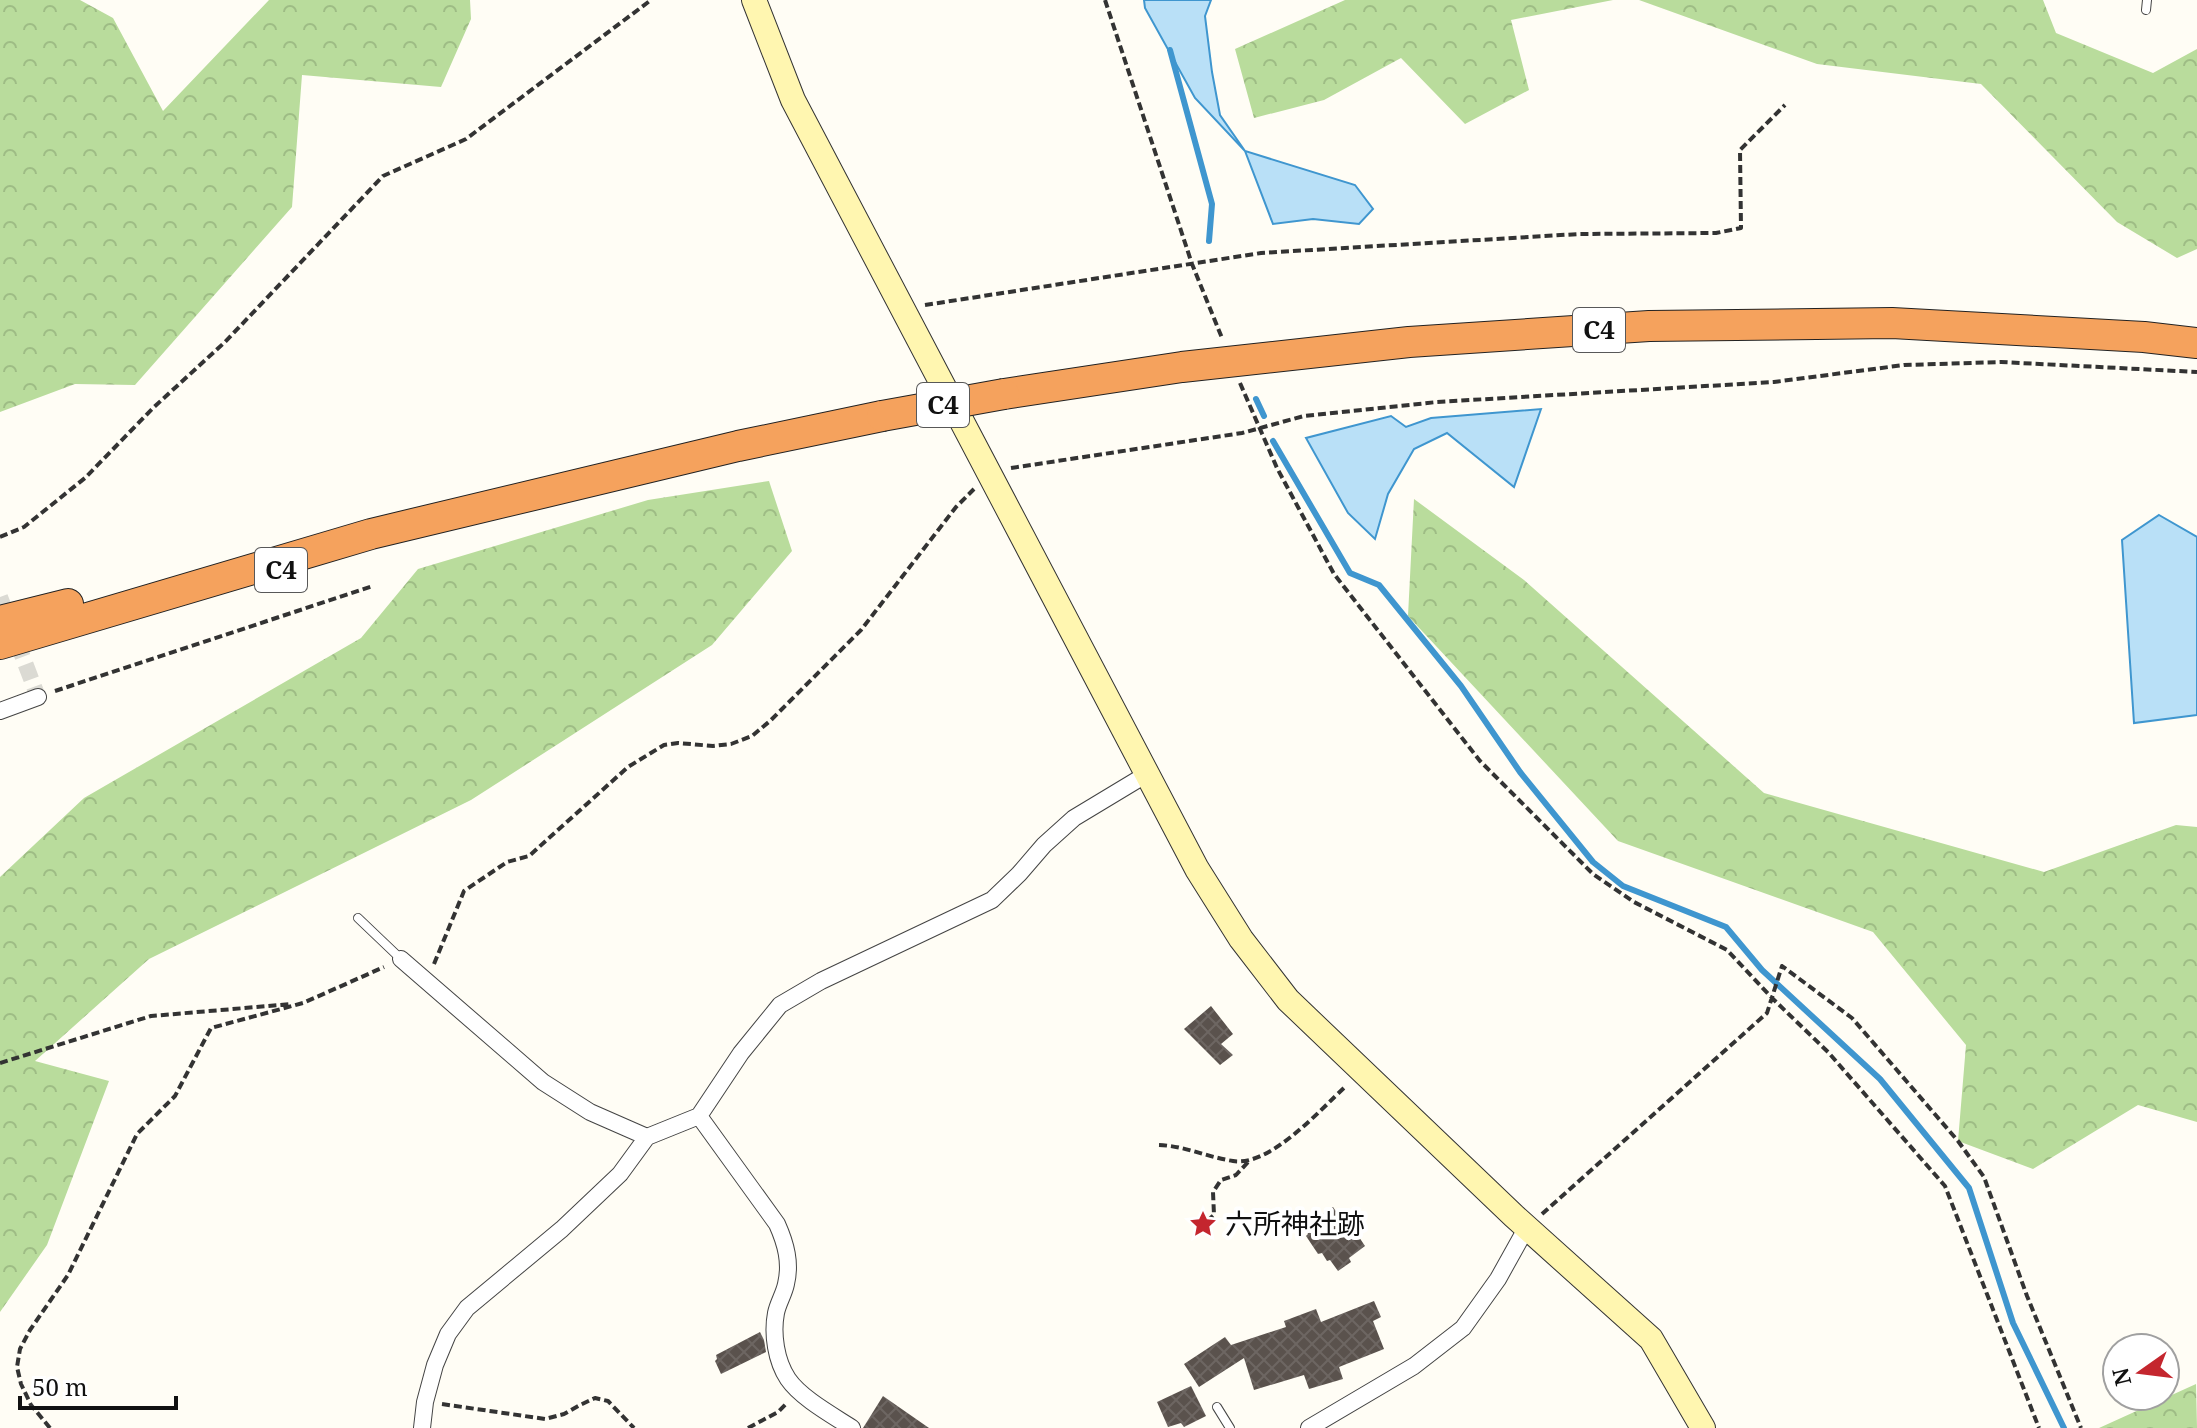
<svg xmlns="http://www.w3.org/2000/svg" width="2197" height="1428" viewBox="0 0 2197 1428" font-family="'Noto Serif','Noto Sans JP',serif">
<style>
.forest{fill:url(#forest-crowns)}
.water{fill:#b9e0f7;stroke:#3f96cf;stroke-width:2}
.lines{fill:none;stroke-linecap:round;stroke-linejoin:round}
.stream{stroke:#3f96cf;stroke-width:6}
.building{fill:url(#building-cross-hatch)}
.street-tunnel{stroke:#dbdad3;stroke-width:16;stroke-dasharray:16 8;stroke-linecap:butt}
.lane-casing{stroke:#444;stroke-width:10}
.street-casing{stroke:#444;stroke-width:18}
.secondary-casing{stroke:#333;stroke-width:26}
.highway-casing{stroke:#222;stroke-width:32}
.path{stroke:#333;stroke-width:4;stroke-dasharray:8 4;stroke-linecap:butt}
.lane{stroke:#fff;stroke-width:8}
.street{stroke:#fff;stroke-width:16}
.secondary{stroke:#fff6b0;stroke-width:24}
.highway{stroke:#f5a25d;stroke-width:30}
.highway-bridge-casing{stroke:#222;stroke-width:32;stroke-linecap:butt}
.highway-bridge{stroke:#f5a25d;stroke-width:30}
.labels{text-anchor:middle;stroke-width:8;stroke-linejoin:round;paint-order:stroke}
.shield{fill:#fff;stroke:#585858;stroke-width:2}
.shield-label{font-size:26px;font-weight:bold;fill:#111}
.poi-label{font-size:28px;fill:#111;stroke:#fff;text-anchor:start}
</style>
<defs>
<pattern id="forest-crowns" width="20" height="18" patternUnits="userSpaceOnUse" patternTransform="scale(2)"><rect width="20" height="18" fill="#b9dc9c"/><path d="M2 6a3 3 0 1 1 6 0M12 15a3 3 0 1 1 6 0" fill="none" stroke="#9ebc85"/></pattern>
<pattern id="building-cross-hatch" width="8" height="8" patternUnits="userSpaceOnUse" patternTransform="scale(2)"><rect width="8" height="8" fill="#5a524d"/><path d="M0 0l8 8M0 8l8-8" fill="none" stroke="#6d6662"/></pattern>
</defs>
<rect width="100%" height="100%" fill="#fffdf5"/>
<path class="forest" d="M0 0H80L113 18 163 111 269 0H470L471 19 441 87 302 75 292 207 135 385 75 384 0 412Z
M1345 0H1613L1511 20 1529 90 1465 124 1401 58 1324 100 1254 118 1235 49Z
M1639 0H2043L2056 33 2153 73 2197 49V249L2177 258 2117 222 1981 84 1817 64Z
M769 481 792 551 712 645 471 800 149 959 35 1061 109 1081 47 1245 0 1312V877L84 798 361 638 418 569 648 500Z
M1414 499 1524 580 1764 793 2044 872 2176 825 2197 827V1122L2138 1105 2033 1169 1958 1141 1966 1045 1873 932 1618 841 1408 616Z
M2196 1384 2197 1428H2099Z"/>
<path class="water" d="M1144 0H1211L1205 16 1212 72 1220 115 1245 151 1355 185 1373 209 1359 224 1313 219 1273 224 1245 151 1195 98 1145 8Z
M1541 409 1514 487 1447 433 1414 449 1388 494 1375 539 1348 513 1306 438 1391 416 1406 427 1431 418Z
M2159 515 2197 537V715L2134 723 2122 540Z"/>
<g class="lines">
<path class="stream" d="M1170 50 1212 204 1209 241
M1256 399 1264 416
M1273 441 1350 573 1379 585 1461 686 1520 772 1593 862 1623 886 1726 927 1762 970 1880 1079 1969 1188 2013 1323 2064 1428"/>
</g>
<path class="building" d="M1211 1006 1233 1034 1221 1044 1233 1055 1220 1065 1184 1029Z
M1333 1207 1347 1227 1351 1225 1365 1246 1349 1258 1351 1262 1338 1271 1330 1260 1327 1261 1322 1253 1318 1254 1306 1236 1308 1234 1304 1226Z
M1374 1301 1381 1317 1373 1321 1384 1349 1339 1367 1343 1379 1309 1389 1304 1375 1254 1390 1244 1358 1199 1387 1184 1364 1225 1337 1231 1345 1286 1327 1284 1321 1316 1309 1321 1322Z
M760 1332 764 1340 766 1352 721 1374 715 1361 717 1359 716 1355Z
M1191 1386 1206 1416 1184 1427 1181 1423 1168 1427 1157 1402Z
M883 1396 929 1428H863Z"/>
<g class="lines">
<path class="street-tunnel" d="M0 597 38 697"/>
<g class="lane-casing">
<path id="lane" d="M2146 10 2147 0
M358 918 401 959
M1217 1407 1230 1428"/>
</g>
<g class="street-casing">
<path id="street" d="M0 711 38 697
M401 959 543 1082 590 1112 647 1137
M699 1116 777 1224C786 1244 791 1263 786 1284 784 1294 778 1303 776 1313 772 1334 776 1361 788 1379 801 1398 832 1415 852 1428
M422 1428 425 1402 435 1365 448 1334 467 1308 562 1229 620 1174 647 1137 699 1116 741 1053 780 1005 821 981 992 900 1019 874 1044 845 1074 818 1147 774
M1309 1428 1414 1366 1463 1328 1498 1279 1527 1227"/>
</g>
<g class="secondary-casing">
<path id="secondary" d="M754 0 793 100 1197 869 1241 939 1288 1000 1514 1216 1651 1339 1703 1428"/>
</g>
<g class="highway-casing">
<path id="highway" d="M1004 394 1182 367 1409 342 1649 326 1892 323 2144 337 2197 343
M0 621 68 604
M0 644 371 534 738 446 882 416"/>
</g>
<path class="path" d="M1105 0 1192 264 1222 338
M925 305 1261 253 1579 234 1716 233 1741 228 1740 150 1785 105
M1240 383 1277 468 1334 574 1480 761 1593 874 1634 902 1727 950 1772 998 1828 1052 1945 1186 2039 1428
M1011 468 1242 433 1304 416 1437 402 1774 382 1904 365 2001 362 2197 372
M0 537 24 527 85 478 153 408 225 342 383 176 466 139 651 0
M55 691 373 586
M434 964 464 891 507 862 529 856 628 767 664 745 678 743 713 746 731 744 752 736 770 721 861 630 956 507 974 489
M0 1063 151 1016 292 1004
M1159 1145C1185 1146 1207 1157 1233 1161 1270 1167 1321 1109 1346 1086
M1542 1214 1767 1013 1782 966 1852 1018 1958 1141 1984 1177 2027 1296 2081 1428
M1207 1221 1214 1215 1213 1192 1221 1180 1236 1175 1249 1161
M442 1404 545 1419 564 1414 580 1405 595 1398 608 1401 634 1428
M50 1428 31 1405 21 1384 17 1367 20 1349 30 1330 68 1275 137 1134 175 1096 211 1028 303 1003 384 967
M748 1428 778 1412 786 1404"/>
<use href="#lane" class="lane"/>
<use href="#street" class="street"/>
<use href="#secondary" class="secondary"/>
<use href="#highway" class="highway"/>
<g class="highway-bridge-casing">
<path id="highway-bridge" d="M882 416 1004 394"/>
</g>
<use href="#highway-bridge" class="highway-bridge"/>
</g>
<defs>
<g id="sight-bare" transform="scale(2.16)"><path d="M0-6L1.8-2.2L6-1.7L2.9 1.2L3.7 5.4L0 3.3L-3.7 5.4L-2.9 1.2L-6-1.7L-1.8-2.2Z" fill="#c4262e" stroke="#fff" stroke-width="2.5" paint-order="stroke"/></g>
</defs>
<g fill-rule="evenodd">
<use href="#sight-bare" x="1203" y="1224"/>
</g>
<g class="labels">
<g class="shield">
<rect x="1573" y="308" width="52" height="44" rx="6"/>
<rect x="917" y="383" width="52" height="44" rx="6"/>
<rect x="255" y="548" width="52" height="44" rx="6"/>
</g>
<g class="shield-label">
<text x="1599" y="339">C4</text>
<text x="943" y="414">C4</text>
<text x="281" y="579">C4</text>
</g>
<g class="poi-label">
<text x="1225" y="1234">六所神社跡</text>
</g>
</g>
<g transform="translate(2141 1372) rotate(256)"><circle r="38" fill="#ffffff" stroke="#a0a0a0" stroke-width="2"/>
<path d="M0-6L14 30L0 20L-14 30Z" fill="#c4262e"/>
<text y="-12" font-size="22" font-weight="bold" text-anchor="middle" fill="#111111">N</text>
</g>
<path d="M20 1396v12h156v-12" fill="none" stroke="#111111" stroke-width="4"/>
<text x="32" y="1396" font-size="24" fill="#111111" stroke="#ffffff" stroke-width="6" paint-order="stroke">50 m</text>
</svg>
